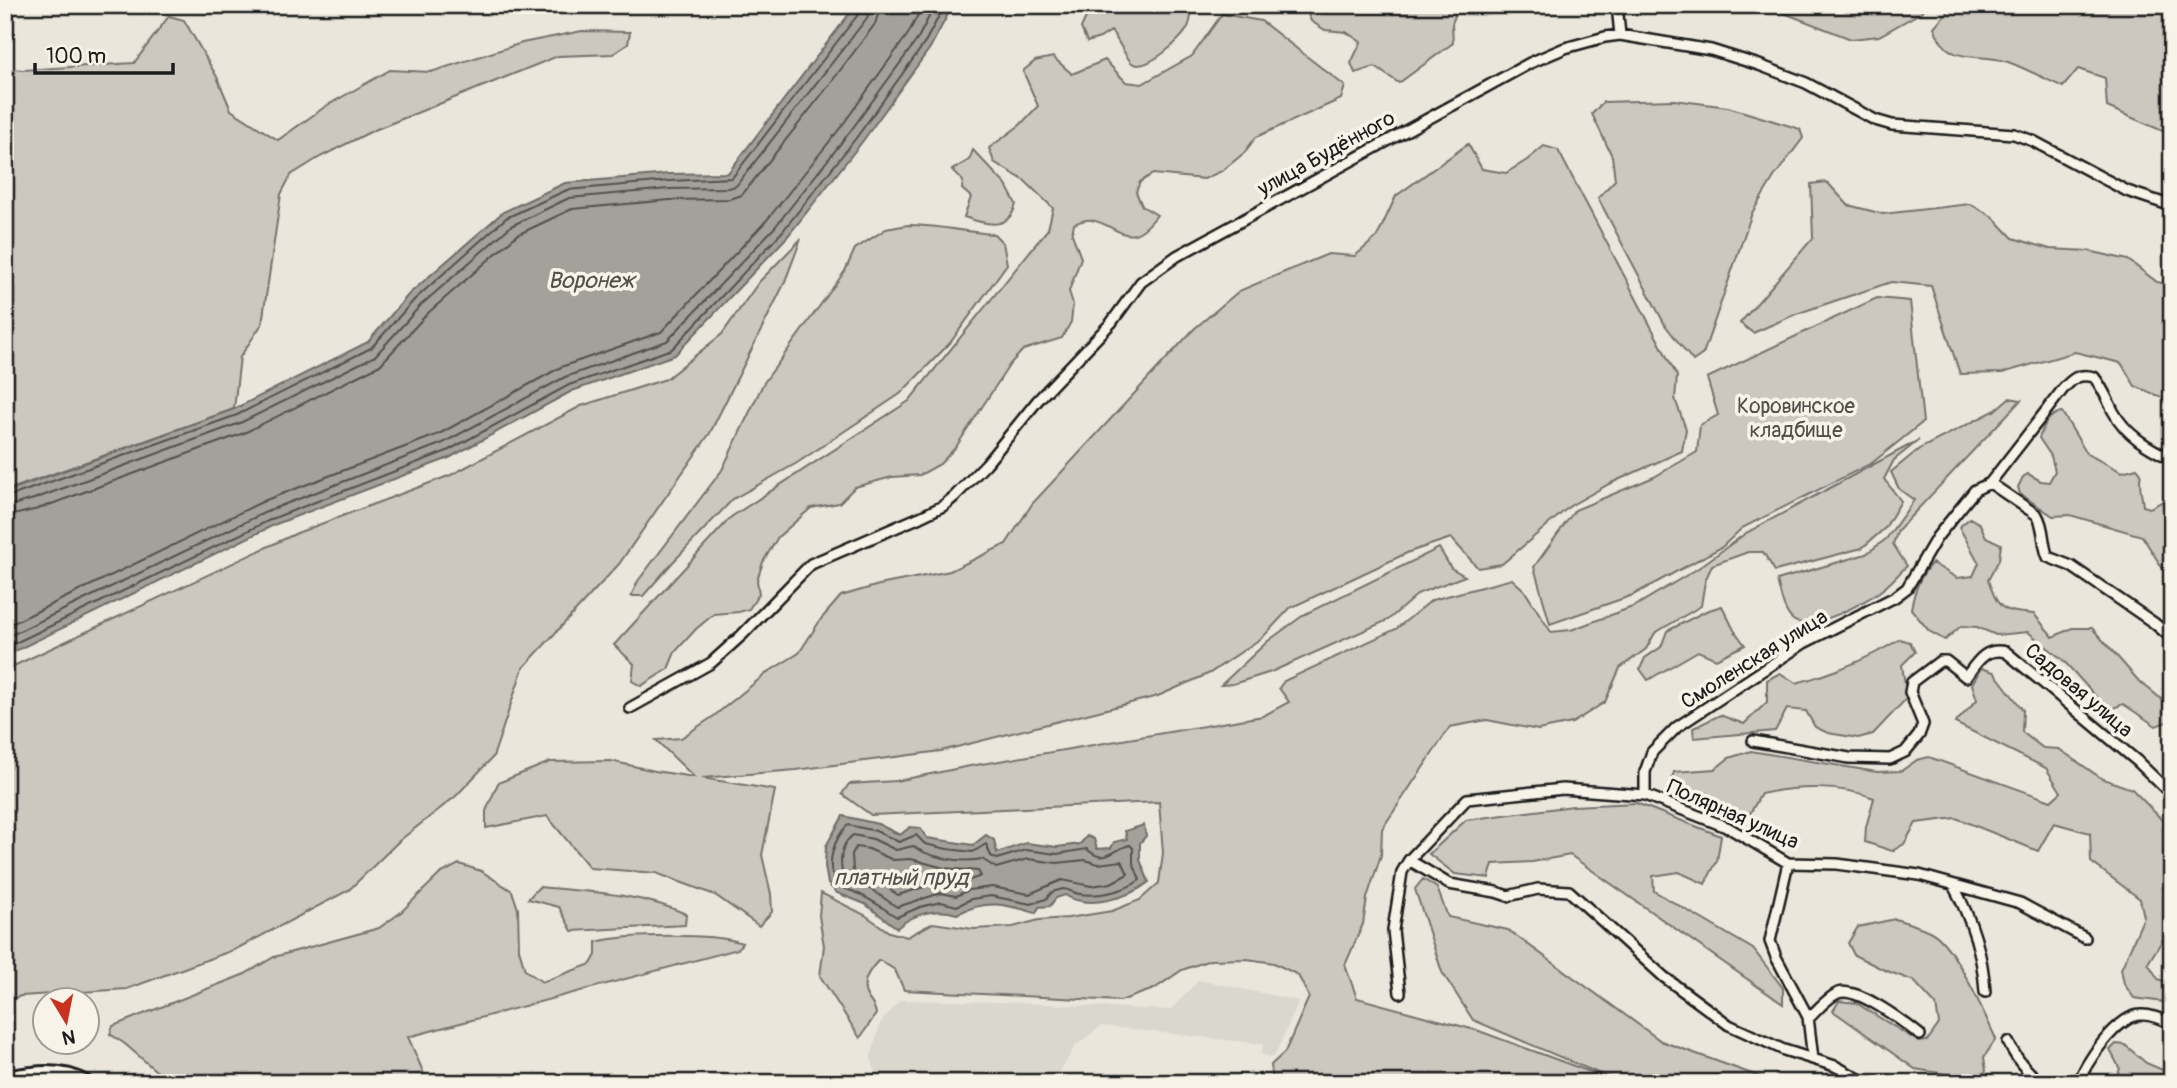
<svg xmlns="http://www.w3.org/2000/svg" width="2177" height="1088" viewBox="0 0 2177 1088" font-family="Pangolin,sans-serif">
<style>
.built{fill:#dad7ce}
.green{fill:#ccc8c0;stroke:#74726e;stroke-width:2}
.water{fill:#a3a19a;stroke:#6d6c68;stroke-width:2}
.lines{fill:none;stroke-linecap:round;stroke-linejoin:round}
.shore{stroke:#52514e;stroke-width:2}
.street-casing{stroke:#1c1c1c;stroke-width:14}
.secondary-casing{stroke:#1c1c1c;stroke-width:18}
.street{stroke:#f7f3e8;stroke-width:9}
.secondary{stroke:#f7f3e8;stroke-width:12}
.labels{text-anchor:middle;stroke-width:7;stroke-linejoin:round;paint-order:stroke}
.street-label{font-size:21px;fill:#1c1c1c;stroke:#f7f3e8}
.park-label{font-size:21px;fill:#51504d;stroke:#f7f3e8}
.water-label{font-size:23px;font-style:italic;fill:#52514e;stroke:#f7f3e8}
</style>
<rect width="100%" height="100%" fill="#eae6dc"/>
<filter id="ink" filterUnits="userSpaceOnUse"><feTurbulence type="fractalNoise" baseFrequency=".0143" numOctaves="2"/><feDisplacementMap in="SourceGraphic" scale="14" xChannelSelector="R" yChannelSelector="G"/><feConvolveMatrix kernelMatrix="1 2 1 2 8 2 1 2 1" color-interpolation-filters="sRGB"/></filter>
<g filter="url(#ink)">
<path class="built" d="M1199 980 1299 1001 1274 1057 1261 1055 1263 1044 1102 1026 1076 1045 1053 1083H879L871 1058 880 1023 900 1000 1003 1002 1170 1010Z"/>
<path class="green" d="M1131 5H1190C1192 11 1191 21 1188 27 1183 39 1145 73 1132 63 1126 58 1118 39 1111 31L1100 38 1087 42 1081 28 1086 17Z
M1304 5H1454L1456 13 1452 24 1453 43 1399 83 1375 67 1355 73 1351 63 1361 42 1346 32 1325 30 1311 21Z
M1744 5H1927L1920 13 1879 36 1851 39 1779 11Z
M1953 5H2172V135L2107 107 2105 78 2078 69 2063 87C2045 79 2027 69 2008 62 1976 51 1948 68 1934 27Z
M1222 14 1261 21 1345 86 1341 99 1256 137 1244 153 1222 171 1204 179 1153 174 1140 182 1136 192 1142 206 1157 215C1128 253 1120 225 1091 220 1086 219 1079 222 1074 224L1072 234 1081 258 1069 291 1073 304 1071 322 1062 338 1023 350 1010 364 956 447 940 464 920 475 892 477 855 487 839 503 811 508 778 537 763 562 757 580 759 594 749 609 739 612 714 614 696 629 675 652 668 669 641 686 632 681 634 664 614 645 731 517 909 401 1048 229 1053 208 1025 181 994 162 989 148 1020 125 1038 106 1023 71 1035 61 1053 57 1072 74 1105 60 1126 82 1142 84 1192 56Z
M169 16 184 20 217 77 231 110 278 140 326 106 390 70 431 72 522 43 582 31 630 32 628 44 613 54 558 56 372 131 320 157 291 175 281 194 262 324 240 357 234 409 5 491V68L23 70 134 63Z
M1674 100 1728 107 1800 129 1803 138 1774 177 1752 213 1703 354 1693 361 1665 325 1598 198 1615 180 1612 156 1592 114 1603 102Z
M1468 144 1482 169 1506 173 1527 160 1544 146 1558 150 1677 376 1675 399 1686 429 1682 451 1609 484 1570 506 1502 564 1478 568 1451 538 1409 552 1290 608 1263 637 1210 673 1158 696 941 751 796 770 702 778 775 790 762 855 771 894 772 912 759 926 715 895 656 873 590 868 547 816 486 828V811L498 783 550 762 611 761 655 771 694 777 656 740 681 738 714 716 768 672 799 653 821 619 841 596 879 585 950 571 1006 544 1032 504 1194 329 1239 291 1328 254 1355 256 1377 237 1396 196Z
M973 150 1006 185 1016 204C1009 231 987 225 964 217L971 197 962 189 963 181 952 170 969 160Z
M1827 182 1848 205 1883 214 1970 204 1993 217 2013 238 2050 249 2089 251 2128 260 2157 282 2172 285V402L2135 386 2121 363 2075 352 2002 373 1960 374 1931 286 1891 282 1796 314 1753 333 1740 323 1813 238 1811 184Z
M908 225C938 225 964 232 994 234L1003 243 1007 264 950 343 900 394 797 463 733 499 673 562 643 596H631L638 581 722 470 763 384 845 271 855 249 886 229Z
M801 239 784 284 710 433 619 564 523 668 493 757 456 796 399 841 349 890 236 949 127 989 21 996 5 1001V670L297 533 451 475 581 406 666 379 722 334 759 282Z
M1877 298 1910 301 1923 422 1872 463 1742 528 1722 547 1633 595 1550 624 1534 567 1575 510 1654 477 1697 452 1700 425 1718 415 1707 378Z
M2009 398 2021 400 1898 530 1893 544 1907 566C1899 573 1892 582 1883 589 1868 601 1811 633 1793 620 1783 612 1780 591 1777 580L1866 554 1886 539 1914 500 1899 489 1891 472 1919 449 1994 411Z
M2062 412 2087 454 2122 472 2137 468 2141 473C2138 484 2142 494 2143 506L2150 508 2165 500 2172 503V583L2142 536 2070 515 2053 516 2020 494 2018 487 2023 477 2028 474 2041 481 2049 482 2055 471 2051 456 2039 438C2044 426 2047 415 2062 412Z
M1919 440 1894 460 1884 479 1901 501 1885 528 1862 548 1775 571 1763 552H1748L1712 565 1705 581 1701 606 1655 633 1646 649 1620 668 1605 702 1572 723 1538 730 1487 720 1450 727 1382 829 1381 855 1367 898 1363 924 1345 965 1357 998 1479 1031 1620 1083H1273L1271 1065 1285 1052 1309 997 1298 975 1274 963 1247 959 1210 960 1182 970 1154 989 1120 1001 904 990 895 970 879 960C869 970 859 984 868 998 872 1004 875 1006 876 1014L860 1038 820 976 824 946 819 916 821 893 865 915 889 932 907 937 933 923 973 929 1013 927 1039 920 1068 918 1112 911 1140 900 1159 883 1163 853 1159 802 871 815 842 794 849 784 896 781 970 766 1263 716 1289 702 1279 688 1284 681 1396 629 1432 600 1512 579 1524 590 1551 632 1571 630 1635 606 1697 569 1746 533Z
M1970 518 1980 524 1986 537 2001 544 1999 560 1988 580C1999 611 2002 611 2034 614L2053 637 2072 628H2092L2137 679 2172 708V720L2156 726 2123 704 2108 710 2063 660 2028 632 1996 635 1977 627 1961 626 1945 640 1929 631 1911 609C1914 592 1919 576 1932 563L1957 578 1973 576 1979 563 1959 527Z
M1439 548 1451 568 1465 576 1419 593 1388 620 1271 672 1233 684 1221 685 1268 641 1305 614Z
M1722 606 1734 630 1745 645 1716 659 1698 651 1648 680 1640 669 1645 658 1661 647 1667 631 1706 611Z
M1900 639 1910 642 1915 652 1902 665 1907 698 1873 734 1858 738 1828 733 1815 727 1806 711 1787 709 1775 731 1694 738 1693 728 1720 715 1744 724 1767 702V680L1780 673 1796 683C1835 673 1866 660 1900 639Z
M1981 668 1994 672 2023 710 2022 732 2043 748 2059 749 2101 778 2132 789 2172 830V925L2148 963 2158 979 2172 984V1003L2134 998 2124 984 2121 969 2144 917 2140 899 2091 862 2090 833 2054 823 2038 851 1956 818 1916 823 1904 844 1892 851 1865 842 1866 827 1874 798C1841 785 1796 786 1761 794L1747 819 1668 789 1674 772 1715 769 1729 758 1751 751 1877 772 1901 771 1917 760 1929 757 2051 801 2061 792 2046 768 1955 723 1977 700 1972 684Z
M1636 803 1721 836 1717 861 1705 884 1679 872 1653 876 1654 891 1753 949 1783 988V1004L1570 855 1532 862 1493 864 1489 878 1455 874 1429 854 1466 820 1573 806Z
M459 864 481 871 512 891 518 909 519 949 525 970 542 982 591 964 596 955V942C626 934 714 933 742 943L738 949 408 1037 428 1083H170L125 1044 110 1034 113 1026 245 974 274 957 379 928 400 913 440 874Z
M1423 879 1437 888 1448 917 1508 930 1661 1041 1777 1083H1631L1605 1076 1473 1020 1442 972 1415 889Z
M539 887C589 892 640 893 686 914L685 925 572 931 559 907 528 899Z
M1895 919C1907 923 1920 926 1931 932 1954 943 1985 1015 1996 1039L1984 1057 1986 1071 1977 1079 1915 1069 1833 1011 1839 1001 1856 1003 1919 1042 1927 1041 1939 1024 1936 1005 1914 981 1882 969 1854 955 1848 943 1858 927Z
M2116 1044 2125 1045 2146 1063 2172 1074V1083H2111L2120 1069 2110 1050Z"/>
<path class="water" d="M856 5H953L930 48 862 142 787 237 675 355 572 391 449 458 276 524 5 656V492L234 409 368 342 409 294 503 212 565 183 669 174 728 173Z
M843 816 878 824 900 835 910 827 920 828 927 838 973 845 986 835 994 840 997 853 1026 843 1057 847 1080 844 1087 836 1094 839 1097 849 1111 848 1114 842 1127 839 1125 831 1144 825 1146 836 1140 843V860L1149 882C1129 898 1088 910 1065 895L1056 898 1050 906 1039 907 1036 913C1005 904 987 899 957 914 936 907 913 914 897 928L865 904 837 893 828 884 825 866 826 846Z"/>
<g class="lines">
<path class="shore" d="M5 498 237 415 371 348 415 299 506 218 567 190 669 181 732 178 860 12 862 5
M5 507 34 499 240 423 375 356 421 305 511 226 569 198 669 189 728 188 736 186 867 18 870 5
M5 517 38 509 244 433 380 365 428 313 517 235 572 209 670 200 729 199 742 195 823 93 875 24 881 5
M5 627 266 500 439 434 561 367 661 332 767 220 841 127 908 34 923 5
M5 638 270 510 443 443 565 377 667 341 775 227 849 133 917 40 935 5
M5 648 274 518 447 451 569 385 672 349 782 232 856 138 924 44 945 5
M848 825 876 831 899 842 916 835 925 844 947 849 973 852 986 844 991 856 997 859 1026 850 1057 854 1087 849C1105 866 1113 849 1130 845L1133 848V862L1140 880C1125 891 1098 897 1079 894 1073 893 1069 889 1063 889L1052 892 1046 899 1031 904 991 896 971 899 957 906 941 902 920 907 897 917C882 908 870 898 854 892 847 889 839 888 835 881 825 863 835 837 848 825Z
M853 835 873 839 896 850 913 846C929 858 962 863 982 859L996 868 1028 859 1057 863 1085 860 1098 864 1122 861 1128 874 1111 883 1091 886 1062 880 1029 894 992 887 969 890 956 896 941 893 897 907 872 890 843 877C839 860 840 845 853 835Z
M856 847 869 849 893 860 911 859 944 868 978 871 981 876 956 885 937 883 898 895 877 881 853 871 852 854Z"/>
<g class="street-casing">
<path id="street" d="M1617 5 1620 35
M1990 483 2063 389C2073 378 2079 373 2094 377 2103 388 2107 399 2113 411 2126 435 2148 448 2172 459
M630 708 711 663 742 635 811 564 920 517 943 506 955 496 986 464 1038 400 1111 323 1141 282 1177 256 1530 63 1565 48 1605 37 1620 35 1711 50 1759 65 1806 83 1875 120 1892 125 2014 134 2033 141 2127 191 2172 206
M1753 741 1849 758 1890 759 1905 752 1919 735 1923 724 1910 692 1912 682 1940 661H1946L1966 677C1977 662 1985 647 2006 652L2137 761 2172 795
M1645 795V772L1652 752 1677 727 1804 643 1895 597 1907 588 1937 537 1975 490 1990 483 2037 515C2045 528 2042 544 2048 557L2071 566 2154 623 2172 638
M1409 860 1449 884 1496 892 1508 896 1538 889 1569 891 1664 977 1729 1025 1784 1050 1835 1066 1866 1083
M1788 863 1770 941 1776 957 1808 1017 1813 1059
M1953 885C1971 918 1983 954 1985 992
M1400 993 1393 930 1402 872 1409 860 1467 799 1563 789 1645 795 1729 828 1788 863 1837 864 1919 875 2020 903 2085 938
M1809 1018C1817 1010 1827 998 1838 993 1857 986 1905 1023 1920 1035
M2008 1042C2017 1060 2026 1071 2042 1083
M2079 1083C2084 1063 2118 1016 2140 1015 2150 1014 2164 1020 2172 1024"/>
</g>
<g class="secondary-casing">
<path id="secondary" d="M5 1078C33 1073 61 1068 86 1083"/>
</g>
<use href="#street" class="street"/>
<use href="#secondary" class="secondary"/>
</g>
</g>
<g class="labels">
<g class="street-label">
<text transform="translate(1326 153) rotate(-29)" y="7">улица Будённого</text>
<text transform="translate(1754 659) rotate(-32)" y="7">Смоленская улица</text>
<text transform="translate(2079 690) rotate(40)" y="7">Садовая улица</text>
<text transform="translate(1733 814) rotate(24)" y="7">Полярная улица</text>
</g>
<g class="park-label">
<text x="1796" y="413">Коровинское<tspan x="1796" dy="24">кладбище</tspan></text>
</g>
<g class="water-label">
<text x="591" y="288">Воронеж</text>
<text x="901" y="885">платный пруд</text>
</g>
</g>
<rect width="2177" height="1088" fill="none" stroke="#f7f3e8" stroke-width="28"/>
<rect x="14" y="14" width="2149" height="1060" fill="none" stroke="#1c1c1c" stroke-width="2.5" filter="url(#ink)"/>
<g transform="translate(66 1021) rotate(170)"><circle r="33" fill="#f7f3e8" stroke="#9f9d96" stroke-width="2"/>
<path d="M0-5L12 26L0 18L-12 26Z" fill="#c8321e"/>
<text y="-10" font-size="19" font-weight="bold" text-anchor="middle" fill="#1c1c1c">N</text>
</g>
<path d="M35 63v10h138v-10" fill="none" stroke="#1c1c1c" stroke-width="3.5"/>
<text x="46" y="63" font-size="21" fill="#1c1c1c" stroke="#f7f3e8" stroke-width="5" paint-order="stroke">100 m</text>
</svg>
